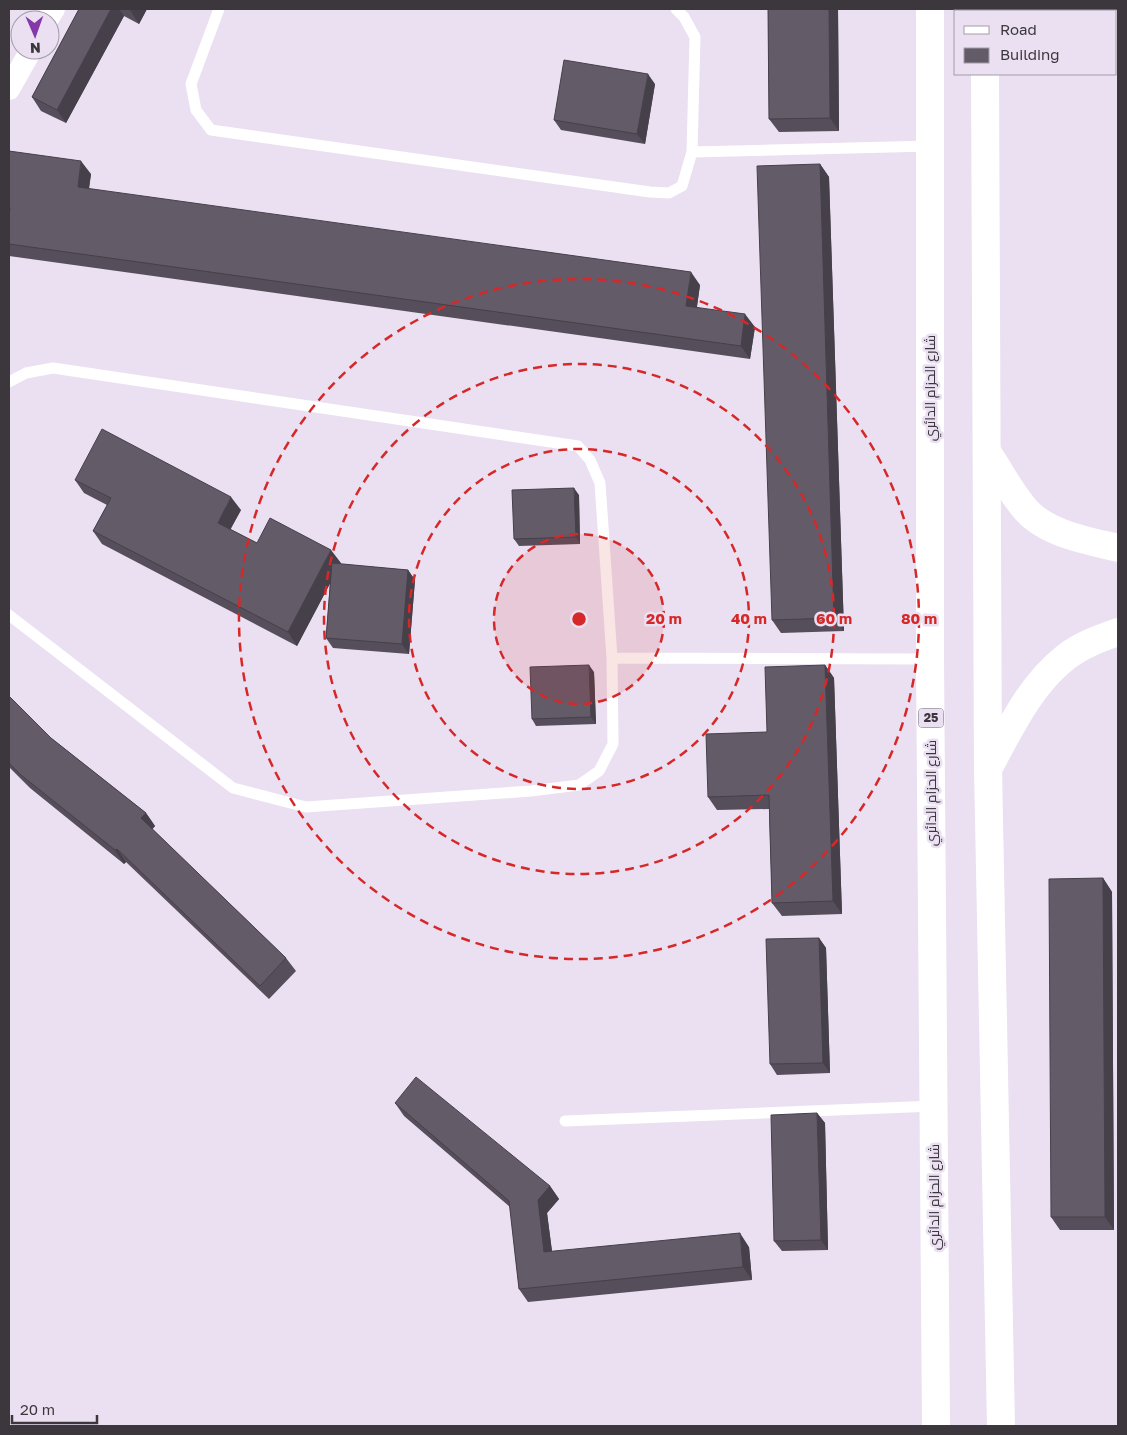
<svg xmlns="http://www.w3.org/2000/svg" width="1127" height="1435" viewBox="0 0 1127 1435" font-family="'Golos Text',Cairo,sans-serif">
<style>
.lines{fill:none;stroke-linecap:round;stroke-linejoin:round}
.service{stroke:#fff;stroke-width:11}
.minor{stroke:#fff;stroke-width:22}
.tertiary{stroke:#fff;stroke-width:28}
.primary{stroke:#fff;stroke-width:28}
.wall{fill:#564e5a}
.shaded-wall{fill:#46404a}
.building{fill:#645b69;stroke:#46404a}
.ring{fill:none;stroke:#d62828;stroke-width:2.5;stroke-dasharray:9 6}
.labels{text-anchor:middle;stroke-width:5;stroke-linejoin:round;paint-order:stroke}
.shield{fill:#eae0f1;stroke:#706a73;stroke-width:1}
.shield-label{font-size:12px;font-weight:bold;fill:#3b373d}
.street-label{font-size:14px;fill:#3b373d;stroke:#eae0f1}
.centre{fill:#d62828;stroke:#eae0f1;stroke-width:2.5}
.ring-label{font-size:15px;text-anchor:middle;font-weight:bold;fill:#d62828;stroke:#eae0f1;stroke-width:5;stroke-linejoin:round;paint-order:stroke}
</style>
<rect width="100%" height="100%" fill="#eae0f1"/>
<g class="lines">
<path class="service" d="M219 9 191 84 196 110 211 130 650 192 669 193 682 186 692 152 695 37 684 17 676 9
M692 152 930 146
M9 382 26 373 53 368 578 446 590 460 600 483 612 658
M9 615 233 788 306 807 531 791 579 785 599 771 613 744 612 658 930 659
M565 1121 934 1106"/>
<path class="minor" d="M47 20 54 9
M9 89 31 50"/>
<path class="tertiary" d="M987 452C1000 471 1011 493 1026 510 1047 534 1089 541 1118 548
M988 769C1010 729 1029 686 1066 657 1081 645 1101 638 1118 632"/>
<path class="primary" d="M930 9V659L936 1426
M985 11V9
M985 74 988 769 1001 1426"/>
</g>
<path class="wall" d="M79 9H147L139 24 124 16 66 123 41 111 32 97Z
M768 9H838L839 131 779 132 769 119Z
M655 84 645 144 561 130 554 120Z
M9 151 91 174 89 189 700 285 697 307 755 327 750 359 9 256Z
M820 164 829 177 844 631 781 633 772 620Z
M75 480 241 510 230 529 257 543 340 564 408 570 415 580 409 654 333 648 326 638 330 583 297 646 102 544 93 531 107 505 84 493Z
M579 495 580 544 519 546 514 539Z
M825 665 834 678 842 914 782 916 772 903 769 809 717 810 708 797 767 732Z
M594 672 596 724 536 726 532 719Z
M9 696 51 738 146 813 155 826 152 829 286 958 296 971 269 999 126 862 124 864 30 788 9 767Z
M1103 878 1112 892 1114 1230H1060L1051 1217Z
M819 938 826 948 830 1073 777 1075 770 1064Z
M395 1103 550 1186 559 1199 547 1213 552 1252 749 1247 752 1280 528 1302 519 1289 510 1207 404 1116Z
M817 1113 825 1123 828 1250 782 1251 774 1241Z"/>
<path class="shaded-wall" d="M111 9H119L124 16 66 123 57 110Z
M131 9H147L139 24 130 10Z
M829 9H838L839 131 830 118Z
M648 74 655 84 645 144 637 134Z
M81 161 91 174 87 201 78 187Z
M820 164 829 177 844 631 834 618Z
M691 272 700 285 695 319 686 306Z
M745 314 755 327 750 359 741 346Z
M574 488 579 495 580 544 576 537Z
M231 497 241 510 227 536 218 523Z
M331 550 341 563 297 646 288 632Z
M408 570 415 580 409 654 402 644Z
M589 665 594 672 596 724 591 717Z
M825 665 834 678 842 914 833 901Z
M146 813 155 826 150 832 141 818Z
M117 849 126 862 124 864 115 850Z
M1103 878 1112 892 1114 1230 1105 1217Z
M819 938 826 948 830 1073 823 1063Z
M817 1113 825 1123 828 1250 821 1240Z
M550 1186 559 1199 547 1213 554 1266 544 1252 538 1200Z
M740 1233 749 1247 752 1280 743 1267Z"/>
<path class="building" d="M79 9H111L57 110 32 97Z
M768 9H829L830 118 769 119Z
M564 60 648 74 637 134 554 120Z
M9 151 81 161 78 187 691 272 686 306 745 314 741 346 9 244V216L10 208H9Z
M820 164 834 618 772 620 757 166Z
M102 429 231 497 218 523 257 543 270 518 331 550 288 632 93 531 111 498 75 480Z
M574 488 576 537 514 539 512 490Z
M332 563 408 570 402 644 326 638Z
M589 665 591 717 532 719 530 667Z
M825 665 833 901 772 903 769 795 708 797 706 734 767 732 765 667Z
M9 696 51 738 146 813 141 818 286 958 260 986 117 849 115 850 21 775 9 763Z
M1103 878 1105 1217H1051L1049 879Z
M819 938 823 1063 770 1064 766 939Z
M416 1077 550 1186 538 1200 544 1252 740 1233 743 1267 519 1289 509 1201 395 1103Z
M817 1113 821 1240 774 1241 771 1115Z"/>
<circle cx="579" cy="619" r="85" fill="#d62828" fill-opacity=".12"/>
<g class="ring">
<circle cx="579" cy="619" r="85"/>
<circle cx="579" cy="619" r="170"/>
<circle cx="579" cy="619" r="255"/>
<circle cx="579" cy="619" r="340"/>
</g>
<g class="labels">
<rect class="shield" x="918.5" y="708.5" width="25" height="19" rx="4"/>
<g class="shield-label">
<text x="931" y="722">25</text>
</g>
<g class="street-label">
<text transform="translate(930 388) rotate(-90)" y="5">شارع الحزام الدائري</text>
<text transform="translate(931 793) rotate(-90)" y="5">شارع الحزام الدائري</text>
<text transform="translate(934 1197) rotate(-90)" y="5">شارع الحزام الدائري</text>
</g>
</g>
<circle cx="579" cy="619" r="8" class="centre"/>
<g class="ring-label">
<text x="664" y="624">20 m</text>
<text x="749" y="624">40 m</text>
<text x="834" y="624">60 m</text>
<text x="919" y="624">80 m</text>
</g>
<rect width="1127" height="1435" fill="none" stroke="#3b373d" stroke-width="20"/>
<rect x="954" y="10" width="162" height="65" fill="#eae0f1" stroke="#a49ca9"/>
<rect x="964" y="26" width="25" height="8" fill="#ffffff" stroke="#a49ca9"/>
<text x="1000" y="35" font-size="15" fill="#3b373d">Road</text>
<rect x="964" y="48" width="25" height="15" fill="#645b69" stroke="#a49ca9"/>
<text x="1000" y="60" font-size="15" fill="#3b373d">Building</text>
<g transform="translate(35 35) rotate(178)"><circle r="24" fill="#eae0f1" stroke="#a49ca9"/>
<path d="M0-4L9 19L0 12L-9 19Z" fill="#8438a9"/>
<text y="-8" font-size="14" font-weight="bold" text-anchor="middle" fill="#3b373d">N</text>
</g>
<path d="M12 1415v8h85v-8" fill="none" stroke="#3b373d" stroke-width="2.5"/>
<text x="20" y="1415" font-size="15" fill="#3b373d" stroke="#eae0f1" stroke-width="4" paint-order="stroke">20 m</text>
</svg>
